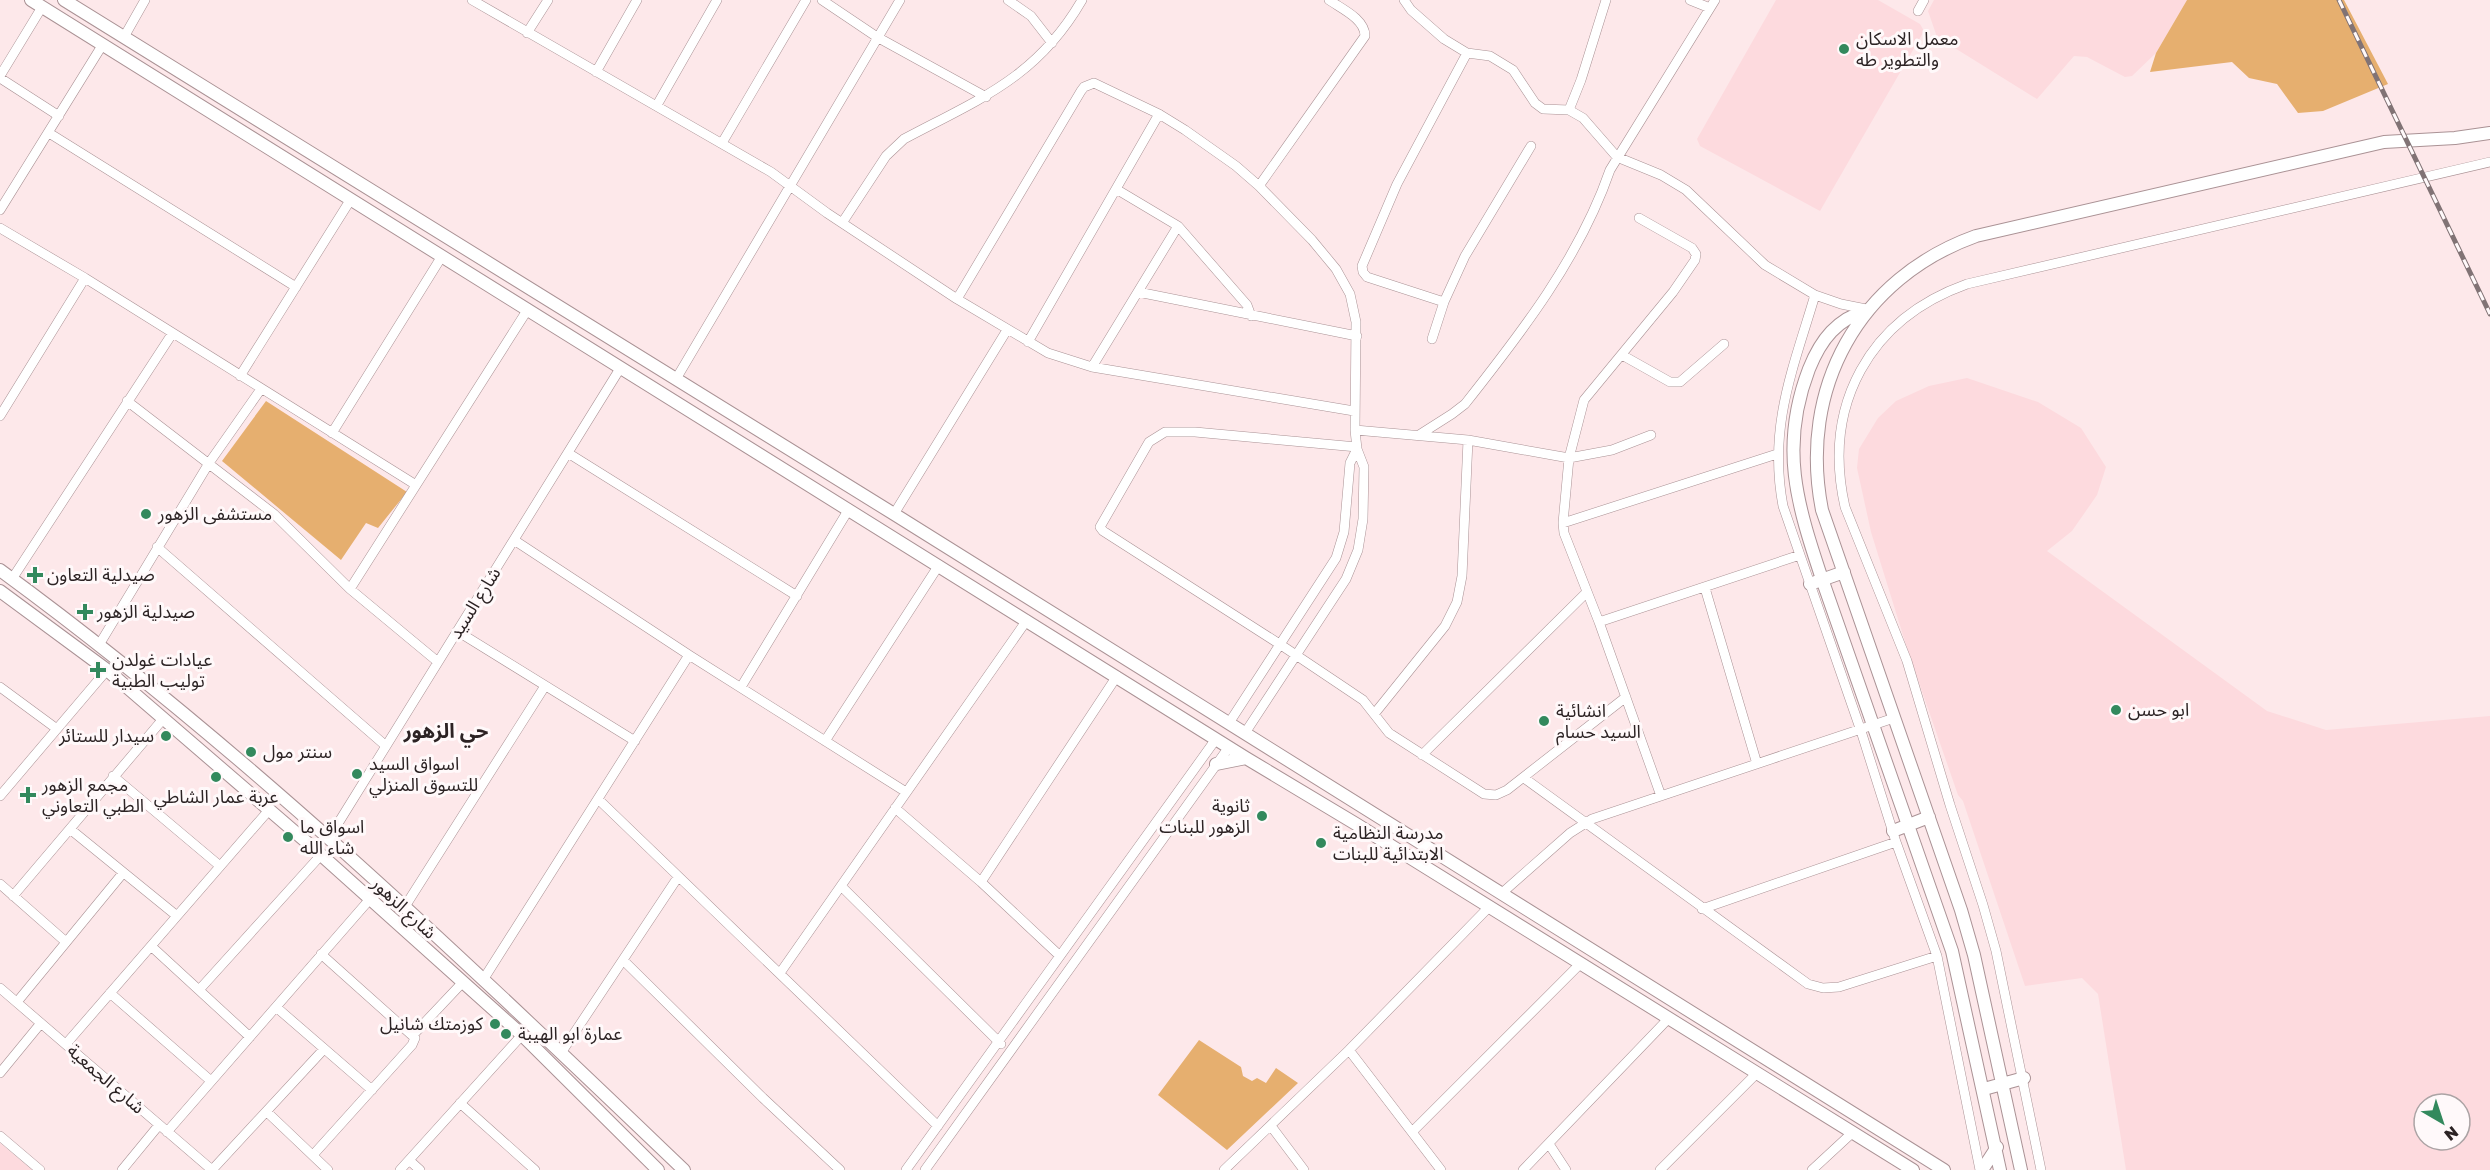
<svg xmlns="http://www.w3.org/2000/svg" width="2490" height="1170" viewBox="0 0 2490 1170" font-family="'Golos Text','Noto Sans Arabic',sans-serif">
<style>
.built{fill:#fddade;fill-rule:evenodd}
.green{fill:#e6af6f}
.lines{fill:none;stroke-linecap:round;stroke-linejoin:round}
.street-casing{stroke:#aa9295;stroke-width:10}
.secondary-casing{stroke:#aa9295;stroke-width:14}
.street{stroke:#fff;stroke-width:9}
.secondary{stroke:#fff;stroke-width:12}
.rail-casing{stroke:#817375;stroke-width:5}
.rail{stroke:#fff9fa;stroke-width:3;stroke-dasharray:9;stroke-linecap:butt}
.poi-dot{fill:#33895d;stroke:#fff9fa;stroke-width:2}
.labels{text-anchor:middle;stroke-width:6;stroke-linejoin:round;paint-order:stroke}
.poi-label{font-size:18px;fill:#2c2324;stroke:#fff9fa;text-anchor:start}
.street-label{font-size:18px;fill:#2c2324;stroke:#fff9fa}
.neighbourhood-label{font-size:20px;font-weight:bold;fill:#2c2324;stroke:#fff9fa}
</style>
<rect width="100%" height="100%" fill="#fde8ea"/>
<path class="built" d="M1776 0H1878L1920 24 1924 31 1820 211 1700 146 1697 139Z
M1934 0H2187L2156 53 2132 76 2125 77 2087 57 2074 56 2037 99 1937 37 1928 11Z
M1967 378 2038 402 2081 428 2106 467 2097 495 2072 531 2047 551 2267 711 2326 730 2490 716V1170H2126L2098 994 2082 978 2025 986 1963 801 1958 795 1907 648 1871 532 1857 468 1859 449 1878 418 1896 401 1929 386ZM2424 1104H2460V1140H2424Z
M0 1143 32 1170H0Z"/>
<path class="green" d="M2187 0H2344L2388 84 2323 111 2298 113 2277 84 2249 78 2232 62 2150 72 2156 53Z
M266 401 407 492 378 528 366 523 341 560 222 461Z
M1199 1040 1241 1067 1243 1076 1252 1081 1257 1078 1266 1083 1276 1068 1298 1083 1227 1150 1158 1095Z"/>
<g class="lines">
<g class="street-casing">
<path id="street" d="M472 0 771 172 827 213 957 299 1048 353 1092 367 1354 411
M822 0 877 37 986 97
M1008 0 1031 16 1052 43
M1404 0 1411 10 1444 39 1467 53 1490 56 1513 70 1535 103 1543 109 1569 110 1583 118 1617 157 1661 175 1686 190 1765 265 1815 295 1841 304 1866 309
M1690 0 1710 8
M1918 11 1924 0
M527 33 548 0
M124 37 145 0
M596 72 637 0
M0 76 42 7
M0 78 59 116
M657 105 717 0
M1569 110 1581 80 1606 0
M49 133 296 287
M722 143 806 0
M1259 186 1365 36C1365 19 1342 9 1329 0
M1116 189 1178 226 1247 305 1251 316
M0 210 103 44
M1639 218 1692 248 1696 254 1695 260 1673 292 1584 400 1569 458 1563 523 1564 533 1599 622 1661 796
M842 223 886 156 904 139C979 99 1037 78 1082 0
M0 228 85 278 416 485
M1138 292 1357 336
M1815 295C1793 369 1768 427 1783 506L1861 731 1896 842 1937 956 1980 1170
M957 299 1081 91 1084 87 1094 83 1159 114 1185 130 1236 166 1259 186 1312 240 1336 269 1350 294 1356 322 1355 430 1357 449 1364 467 1363 519 1358 550 1346 579 1245 733
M1444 302 1367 277 1363 272 1362 266 1397 184 1467 53
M1432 339 1444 302 1465 256 1531 146
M1028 342 1159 114
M1622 355 1670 382H1680L1724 344
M1092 367 1178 226
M240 376 351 199
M676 379 900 0
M127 401 274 514 350 589 438 662
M0 416 85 278
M1355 430 1468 440 1569 458 1612 450 1651 435
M332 433 442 256
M1419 435 1452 414 1465 404C1522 332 1580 257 1610 170L1715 0
M1357 447 1195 432H1165L1149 442 1100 527 1103 531 1281 645 1363 700 1389 733 1484 794 1496 795 1507 790 1626 697
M568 453 797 596
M894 514 1007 330
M1563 523 1777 454
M157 547 386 746
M12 579 172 334
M1705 588 1757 764
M350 589 528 309
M1599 622 1800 555
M457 631 635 741
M99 645 209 463 261 389
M689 655 906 792
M0 687 57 729
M741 687 849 509
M1375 713 1445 626 1457 602 1462 576 1468 440
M1229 723 1336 558 1344 532 1350 463 1357 449
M825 741 939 565
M1422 755 1587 592
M113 776 220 866
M1524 778 1808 984 1823 988 1839 987 1937 956
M0 796 107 670
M598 799 938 1126
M895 808 981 882 1060 956
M70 829 177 916
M329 838 621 367
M981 882 1117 676
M0 884 66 942
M841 886 1001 1044
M1502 893 1570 833 1592 819 1894 718
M13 896 163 719
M404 908 545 686
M1702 909 1896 842
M151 946 250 1037
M623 960 763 1098 840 1170
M780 973 1027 620
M483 980 689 655 514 540
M0 988 212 1170
M199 990 321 855
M110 993 211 1081
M17 1002 123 873
M276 1007 372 1090
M413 1035 463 982
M66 1044 269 810
M1349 1050 1441 1170
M561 1053 678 877
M0 1073 41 1023
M460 1103 535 1170
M267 1112 328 1170
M1271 1126 1304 1170
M167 1132 370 899
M1412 1132 1581 963
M0 1136 40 1170
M1549 1144 1566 1170
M313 1155 412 1045 415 1038 321 954
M409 1160 420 1170
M122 1170 159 1125
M212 1170 324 1049
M400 1170 522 1035
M906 1170 1216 739
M925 1170 1229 747
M1224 1170 1349 1050 1490 906
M1523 1170 1669 1018
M1660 1170 1757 1073
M1812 1170 1852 1133
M2041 1170 1996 951 1983 905 1950 805 1907 661 1845 507C1822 405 1869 319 1967 284L2490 162"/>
</g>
<g class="secondary-casing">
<path id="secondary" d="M31 0 1246 758 1356 824 1913 1170
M64 0 894 514 1944 1170
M1868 310C1837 319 1821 339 1809 369 1779 447 1797 504 1822 579L1952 951 2000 1170
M0 570C245 749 465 961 684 1170
M1810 584 1844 572
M0 591 107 670 310 845 522 1035 658 1170
M1216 764 1246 758
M1893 831 1929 817
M1984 1089 2024 1078
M1982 1170 1997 1147
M2021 1170 1974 955 1961 910 1822 510C1798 388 1859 278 1976 236L2384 142 2455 138 2490 133"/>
</g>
<use href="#street" class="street"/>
<use href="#secondary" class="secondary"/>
<g class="rail-casing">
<path id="rail" d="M2339 0 2490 314"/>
</g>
<use href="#rail" class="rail"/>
</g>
<g class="poi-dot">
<circle cx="1844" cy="49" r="6"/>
<circle cx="146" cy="514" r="6"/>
<path d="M32 566h6v6h6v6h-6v6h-6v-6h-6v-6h6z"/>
<path d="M82 603h6v6h6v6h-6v6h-6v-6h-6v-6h6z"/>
<path d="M95 661h6v6h6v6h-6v6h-6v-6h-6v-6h6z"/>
<circle cx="2116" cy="710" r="6"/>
<circle cx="1544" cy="721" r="6"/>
<circle cx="166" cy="736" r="6"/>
<circle cx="251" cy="752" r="6"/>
<circle cx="357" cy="774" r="6"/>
<circle cx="216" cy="777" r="6"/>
<path d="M25 786h6v6h6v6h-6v6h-6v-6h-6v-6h6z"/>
<circle cx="1262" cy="816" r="6"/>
<circle cx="288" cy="837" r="6"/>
<circle cx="1321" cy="843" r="6"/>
<circle cx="495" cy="1024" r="6"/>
<circle cx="506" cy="1034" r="6"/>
</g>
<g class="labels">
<g class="poi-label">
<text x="1856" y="45">معمل الاسكان<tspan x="1856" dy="21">والتطوير طه</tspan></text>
<text x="158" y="520">مستشفى الزهور</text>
<text x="47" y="581">صيدلية التعاون</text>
<text x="97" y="618">صيدلية الزهور</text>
<text x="112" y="666">عيادات غولدن<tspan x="112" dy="21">توليب الطبية</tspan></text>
<text x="2128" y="716">ابو حسن</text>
<text x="1556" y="717">انشائية<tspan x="1556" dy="21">السيد حسام</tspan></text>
<text x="154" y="742" text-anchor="end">سيدار للستائر</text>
<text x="263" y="758">سنتر مول</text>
<text x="369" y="770">اسواق السيد<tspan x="369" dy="21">للتسوق المنزلي</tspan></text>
<text x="42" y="791">مجمع الزهور<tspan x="42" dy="21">الطبي التعاوني</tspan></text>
<text x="216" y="803" text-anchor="middle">عربة عمار الشاطي</text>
<text x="1250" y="812" text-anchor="end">ثانوية<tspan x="1250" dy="21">الزهور للبنات</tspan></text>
<text x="300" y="833">اسواق ما<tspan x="300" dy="21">شاء الله</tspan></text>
<text x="1333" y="839">مدرسة النظامية<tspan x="1333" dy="21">الابتدائية للبنات</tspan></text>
<text x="483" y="1030" text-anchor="end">كوزمتك شانيل</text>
<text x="518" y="1040">عمارة ابو الهيبة</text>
</g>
<g class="street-label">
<text transform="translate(475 603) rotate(-58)" y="6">شارع السيد</text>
<text transform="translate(404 908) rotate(43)" y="6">شارع الزهور</text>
<text transform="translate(106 1079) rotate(41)" y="6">شارع الجمعية</text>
</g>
<g class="neighbourhood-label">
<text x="446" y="738">حي الزهور</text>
</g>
</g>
<g transform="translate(2442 1122) rotate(141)"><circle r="28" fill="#fff9fa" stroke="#aba3a4" stroke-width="1.5"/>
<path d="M0-4.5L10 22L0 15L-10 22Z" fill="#33895d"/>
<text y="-9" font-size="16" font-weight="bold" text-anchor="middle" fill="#2c2324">N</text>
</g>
</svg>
